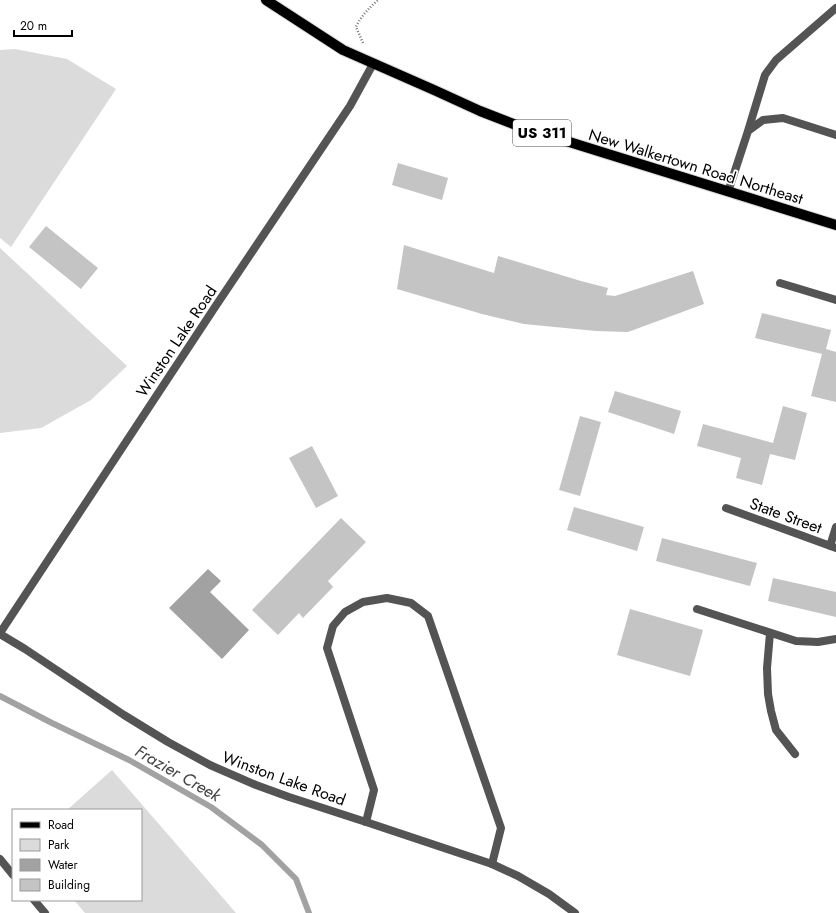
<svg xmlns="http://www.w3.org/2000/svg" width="836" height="913" viewBox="0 0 836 913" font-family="Jost,sans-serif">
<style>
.green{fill:#dbdbdb}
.water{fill:#a2a2a2}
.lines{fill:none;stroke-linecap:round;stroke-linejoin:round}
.stream{stroke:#a2a2a2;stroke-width:6}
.building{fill:#c4c4c4}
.primary-casing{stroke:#dbdbdb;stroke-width:12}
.path{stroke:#767676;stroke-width:2.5;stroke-dasharray:1 2;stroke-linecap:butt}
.service{stroke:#545454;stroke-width:8}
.minor{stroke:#545454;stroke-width:8}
.tertiary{stroke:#545454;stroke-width:8}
.primary{stroke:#000;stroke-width:10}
.labels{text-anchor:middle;stroke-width:3.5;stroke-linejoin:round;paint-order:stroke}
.shield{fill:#fff;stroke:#4c4c4c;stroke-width:1}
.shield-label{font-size:15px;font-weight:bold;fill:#000}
.street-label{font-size:16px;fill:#000;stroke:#fff}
.water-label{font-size:17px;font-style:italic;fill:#434343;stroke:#fff}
</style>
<rect width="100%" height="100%" fill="#fff"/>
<path class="green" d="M15 49 67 59 116 89 11 247 0 238V50Z
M0 248 127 366 91 400 41 428 0 433Z
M112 770 236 913H85L74 900H141V810H67Z"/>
<path class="water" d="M208 569 221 581 210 592 249 630 222 659 169 608Z"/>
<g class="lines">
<path class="stream" d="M0 696 52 723 129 760 211 807 262 845 296 879 309 913"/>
</g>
<path class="building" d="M398 163 448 178 442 200 392 185Z
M46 226 98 268 81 289 29 247Z
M404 245 494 273 498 256 581 281 608 288 606 295 615 296 693 271 704 304 628 332 596 331 524 324 482 314 397 289Z
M762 313 831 330 826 349 836 352V402L811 396 822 354 755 338Z
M615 391 681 411 674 434 608 412Z
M783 406 807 413 795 460 770 454 762 485 736 478 741 458 697 446 703 424 773 443Z
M580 416 601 422 580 496 559 490Z
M312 446 338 496 316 508 289 458Z
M574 507 644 527 637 551 567 530Z
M341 518 366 542 328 581 333 587 303 618 299 613 278 635 252 610Z
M662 538 757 563 750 586 656 561Z
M773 578 836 592V617L768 601Z
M630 609 703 630 690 676 617 655Z"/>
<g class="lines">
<g class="primary-casing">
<path id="primary" d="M266 0 343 50 434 90 480 111 521 127 836 225"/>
</g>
<path class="path" d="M363 43 356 27C361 16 369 8 378 0"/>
<path class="service" d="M748 131 765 75 776 60 836 8
M728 192 748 131 763 120 783 118 836 135
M697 609 796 641 818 642 836 639
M770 633 767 668 768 694 771 711 776 730 795 754
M366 822 374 790 327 648 333 626 345 612 363 602 387 598 411 603 428 616 501 828 492 864
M0 859 13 875
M34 900 45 913"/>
<path class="minor" d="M780 283 836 300
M726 508 836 548
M830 546 836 527
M0 634 25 649 124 715 168 742 210 765 256 785 289 797 366 822 492 864 518 876 549 894 575 913"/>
<path class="tertiary" d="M0 633 215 307 350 106 373 64"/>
<use href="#primary" class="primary"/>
</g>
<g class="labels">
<rect class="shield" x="513" y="120" width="58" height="26" rx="3"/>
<g class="shield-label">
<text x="542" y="138">US 311</text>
</g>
<g class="street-label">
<text transform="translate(696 166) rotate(17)" y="6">New Walkertown Road Northeast</text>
<text transform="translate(176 341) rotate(-56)" y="6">Winston Lake Road</text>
<text transform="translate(786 515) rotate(20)" y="6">State Street</text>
<text transform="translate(284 778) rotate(20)" y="6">Winston Lake Road</text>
</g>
<g class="water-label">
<text transform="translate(178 773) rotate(30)" y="6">Frazier Creek</text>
</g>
</g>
<rect x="12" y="809" width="130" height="92" fill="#ffffff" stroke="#999999"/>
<rect x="20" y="822" width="20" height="6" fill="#000000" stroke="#999999"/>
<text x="48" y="829" font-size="12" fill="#000000">Road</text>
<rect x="20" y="839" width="20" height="12" fill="#dbdbdb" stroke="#999999"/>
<text x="48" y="849" font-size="12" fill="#000000">Park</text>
<rect x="20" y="859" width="20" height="12" fill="#a2a2a2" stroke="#999999"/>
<text x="48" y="869" font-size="12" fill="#000000">Water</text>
<rect x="20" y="879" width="20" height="12" fill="#c4c4c4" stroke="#999999"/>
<text x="48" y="889" font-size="12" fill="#000000">Building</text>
<path d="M14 30v6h58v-6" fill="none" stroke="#000000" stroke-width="2"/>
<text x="20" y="30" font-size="12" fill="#000000" stroke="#ffffff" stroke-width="3" paint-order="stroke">20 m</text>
</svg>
